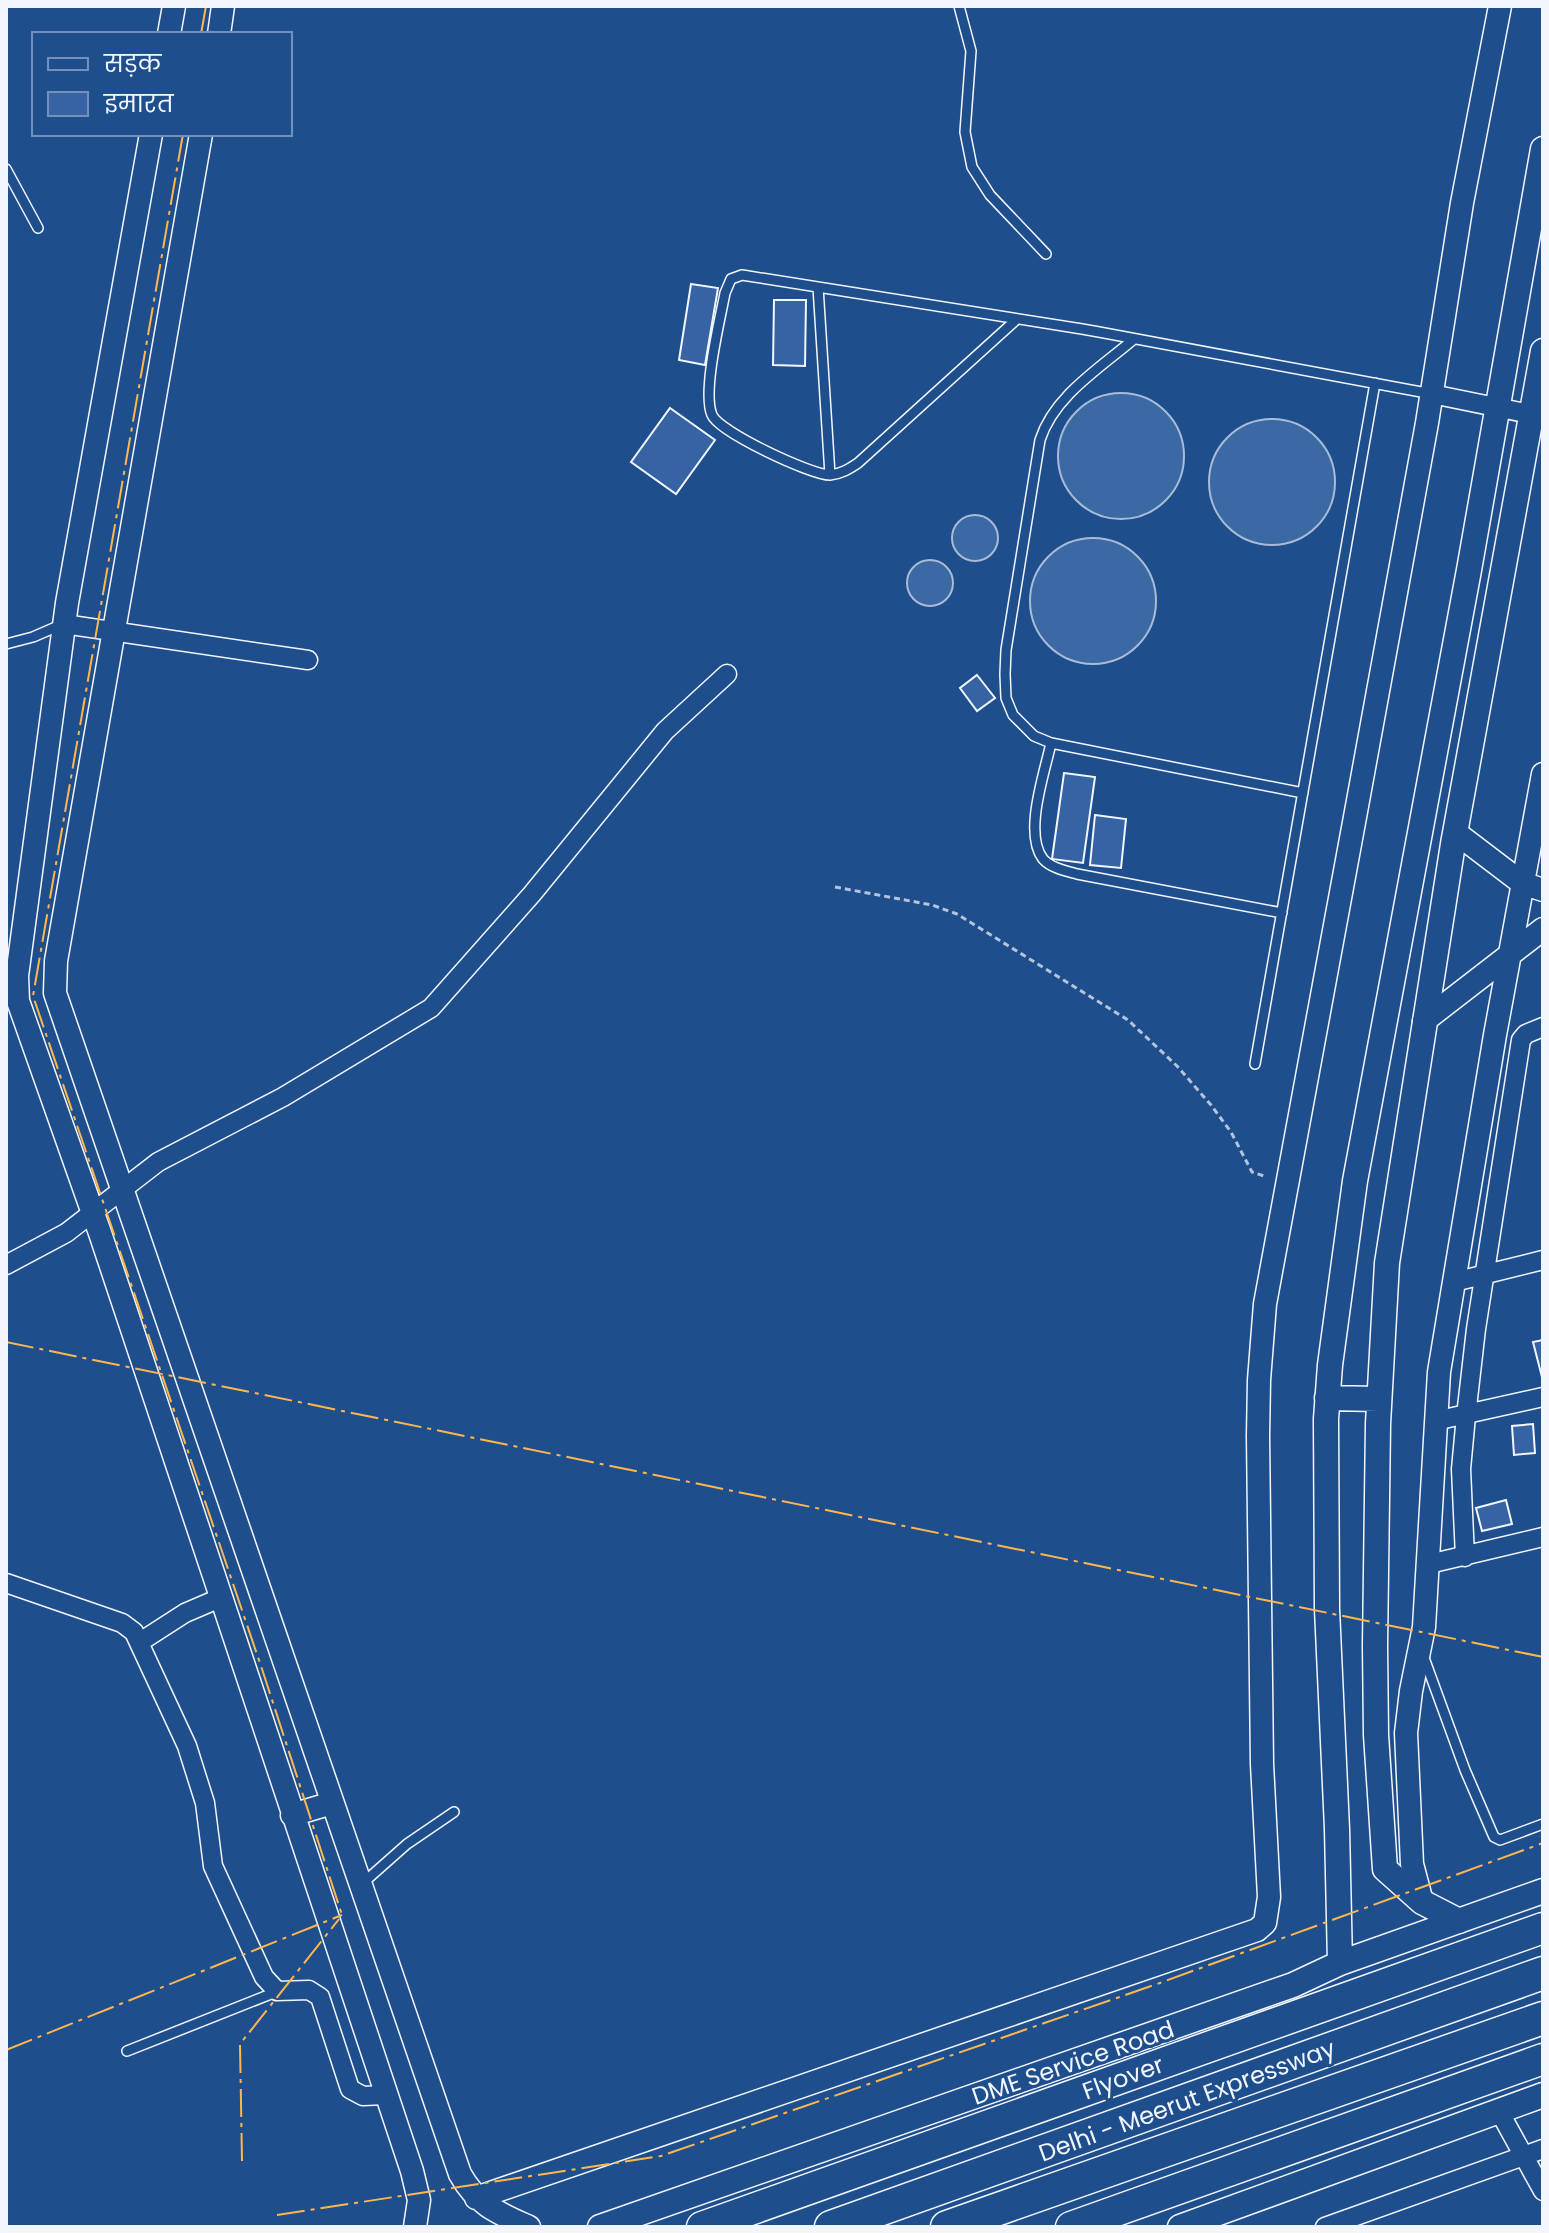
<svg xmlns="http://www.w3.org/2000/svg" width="1549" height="2233" viewBox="0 0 1549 2233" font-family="Poppins,'Noto Sans Devanagari',sans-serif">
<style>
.water{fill:#3b69a3;stroke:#a8bbd7;stroke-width:2}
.building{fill:#3563a3;stroke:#f2f6ff;stroke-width:2}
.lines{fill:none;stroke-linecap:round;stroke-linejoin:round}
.service-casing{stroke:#f2f6ff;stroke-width:12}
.minor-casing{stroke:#f2f6ff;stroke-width:21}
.tertiary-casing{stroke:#f2f6ff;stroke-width:25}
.secondary-casing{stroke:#f2f6ff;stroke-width:27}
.trunk-casing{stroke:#f2f6ff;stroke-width:33}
.motorway-casing{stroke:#f2f6ff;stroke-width:35}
.path{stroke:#b3c4dc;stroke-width:3;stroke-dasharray:6 4;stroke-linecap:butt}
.service{stroke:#1f4e8c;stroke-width:9}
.minor{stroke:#1f4e8c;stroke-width:18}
.tertiary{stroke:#1f4e8c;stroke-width:22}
.secondary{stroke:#1f4e8c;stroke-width:24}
.trunk{stroke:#1f4e8c;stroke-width:30}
.motorway{stroke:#1f4e8c;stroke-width:32}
.power{stroke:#ffb74d;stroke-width:2;stroke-dasharray:28 6 4 6;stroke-linecap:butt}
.labels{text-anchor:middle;stroke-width:6;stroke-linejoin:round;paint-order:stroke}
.street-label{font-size:24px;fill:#f2f6ff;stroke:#1f4e8c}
</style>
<rect width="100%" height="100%" fill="#1f4e8c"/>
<path class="water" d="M1058 456a63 63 0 1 1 126 0a63 63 0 1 1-126 0Z
M1209 482a63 63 0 1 1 126 0a63 63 0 1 1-126 0Z
M952 538a23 23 0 1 1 46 0a23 23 0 1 1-46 0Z
M1030 601a63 63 0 1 1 126 0a63 63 0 1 1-126 0Z
M907 583a23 23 0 1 1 46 0a23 23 0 1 1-46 0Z"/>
<path class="building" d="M691 284 718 288 705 365 679 360Z
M774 300H806L805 366 773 365Z
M670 408 715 440 676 494 631 462Z
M977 675 995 698 977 711 960 688Z
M1064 773 1095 777 1083 863 1052 859Z
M1095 815 1126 819 1121 868 1090 865Z
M1543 1340V1381L1533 1342Z
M1533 1424 1535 1453 1514 1455 1512 1426Z
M1506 1500 1512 1524 1482 1531 1476 1508Z"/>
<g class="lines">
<g class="service-casing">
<path id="service" d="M959 6 971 51 965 132 972 167 990 195 1046 254
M6 169 38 228
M818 287 830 475
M1017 319 858 463C849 469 841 474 830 475 811 475 719 432 712 415 702 392 720 320 725 293L731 279 742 275 1082 329 1099 332 1432 394
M1134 339C1100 368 1054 396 1040 440L1006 650 1005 674 1006 698 1013 715 1034 736 1051 743 1303 793
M6 644 33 637 63 624
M1051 743C1045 772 1023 833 1043 859 1051 868 1066 871 1077 874L1282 913
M1255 1064 1375 383
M1423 1655 1465 1770 1494 1837 1500 1840 1543 1824
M363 1883 407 1844 454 1812
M127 2051 276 1992"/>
</g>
<g class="minor-casing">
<path id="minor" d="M1432 394 1530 414
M64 624 308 660
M6 1265 66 1233 158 1162 283 1097 431 1008 532 894 665 731 727 674
M1454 1282 1543 1260
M1435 1421 1543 1397
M1465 1557 1461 1469 1466 1416 1476 1329 1521 1040 1526 1034 1543 1027
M1429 1564 1543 1537
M6 1583 122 1623 134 1632 187 1746 205 1803 213 1866 264 1977 277 1991 309 1990 320 1997 350 2089 363 2096 385 2095
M140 1642 185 1613 220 1598
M1499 2111 1543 2191
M1325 2227 1543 2149"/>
</g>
<g class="tertiary-casing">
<path id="tertiary" d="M169 34 174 6
M219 34 223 6
M151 134 67 603 17 976 18 1001 100 1233 412 2171 419 2200 415 2227
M201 134 56 961 55 993 460 2174C477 2205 498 2213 529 2227
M1455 832 1522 883 1543 890
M1424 1021 1543 929
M292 1815 332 1803
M1422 1902 1412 1864 1406 1733 1411 1691 1424 1627 1439 1372 1495 1035 1543 774
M476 2198 1257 1930 1265 1923 1269 1897 1262 1764 1258 1436 1259 1380 1265 1304 1355 817 1427 423 1462 203 1500 6"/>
</g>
<g class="secondary-casing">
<path id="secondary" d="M1327 1398 1379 1399
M1459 1921 1422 1902 1385 1869 1376 1735 1375 1646 1378 1424 1387 1263 1453 844 1543 351
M1340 1963 1337 1829 1327 1609 1326 1419 1330 1365 1355 1181 1469 570 1543 149
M600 2227 1293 1985 1340 1963 1543 1891
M1180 2227 1543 2095"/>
</g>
<g class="trunk-casing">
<path id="trunk" d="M702 2227 1543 1928
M1071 2227 1543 2059"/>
</g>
<g class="motorway-casing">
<path id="motorway" d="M831 2227 1543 1973
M947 2227 1543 2018"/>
</g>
<path class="path" d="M835 887 932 905 957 914 1128 1020 1177 1066 1211 1105 1231 1132 1252 1172 1267 1177"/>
<use href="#service" class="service"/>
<use href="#minor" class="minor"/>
<use href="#tertiary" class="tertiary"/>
<use href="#secondary" class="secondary"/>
<use href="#trunk" class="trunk"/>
<use href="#motorway" class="motorway"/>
<path class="power" d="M201 34 206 6
M183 134 33 996 262 1669 342 1915
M6 1342 1543 1657
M6 2050 342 1915
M242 2161 240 2044 339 1919
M277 2215 661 2156 1157 1984 1543 1843"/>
</g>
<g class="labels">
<g class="street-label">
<text transform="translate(1073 2063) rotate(-19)" y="8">DME Service Road</text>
<text transform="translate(1123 2078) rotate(-20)" y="8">Flyover</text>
<text transform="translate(1187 2101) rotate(-20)" y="8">Delhi - Meerut Expressway</text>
</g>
</g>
<rect width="1549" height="2233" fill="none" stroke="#f2f6ff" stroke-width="16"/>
<rect x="32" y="32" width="260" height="104" fill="#1f4e8c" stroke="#7391ba" stroke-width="2"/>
<rect x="48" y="58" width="40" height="12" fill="#1f4e8c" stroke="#7391ba" stroke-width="2"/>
<text x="104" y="72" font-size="24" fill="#f2f6ff">सड़क</text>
<rect x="48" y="92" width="40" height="24" fill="#3563a3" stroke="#7391ba" stroke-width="2"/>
<text x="104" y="112" font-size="24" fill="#f2f6ff">इमारत</text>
</svg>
